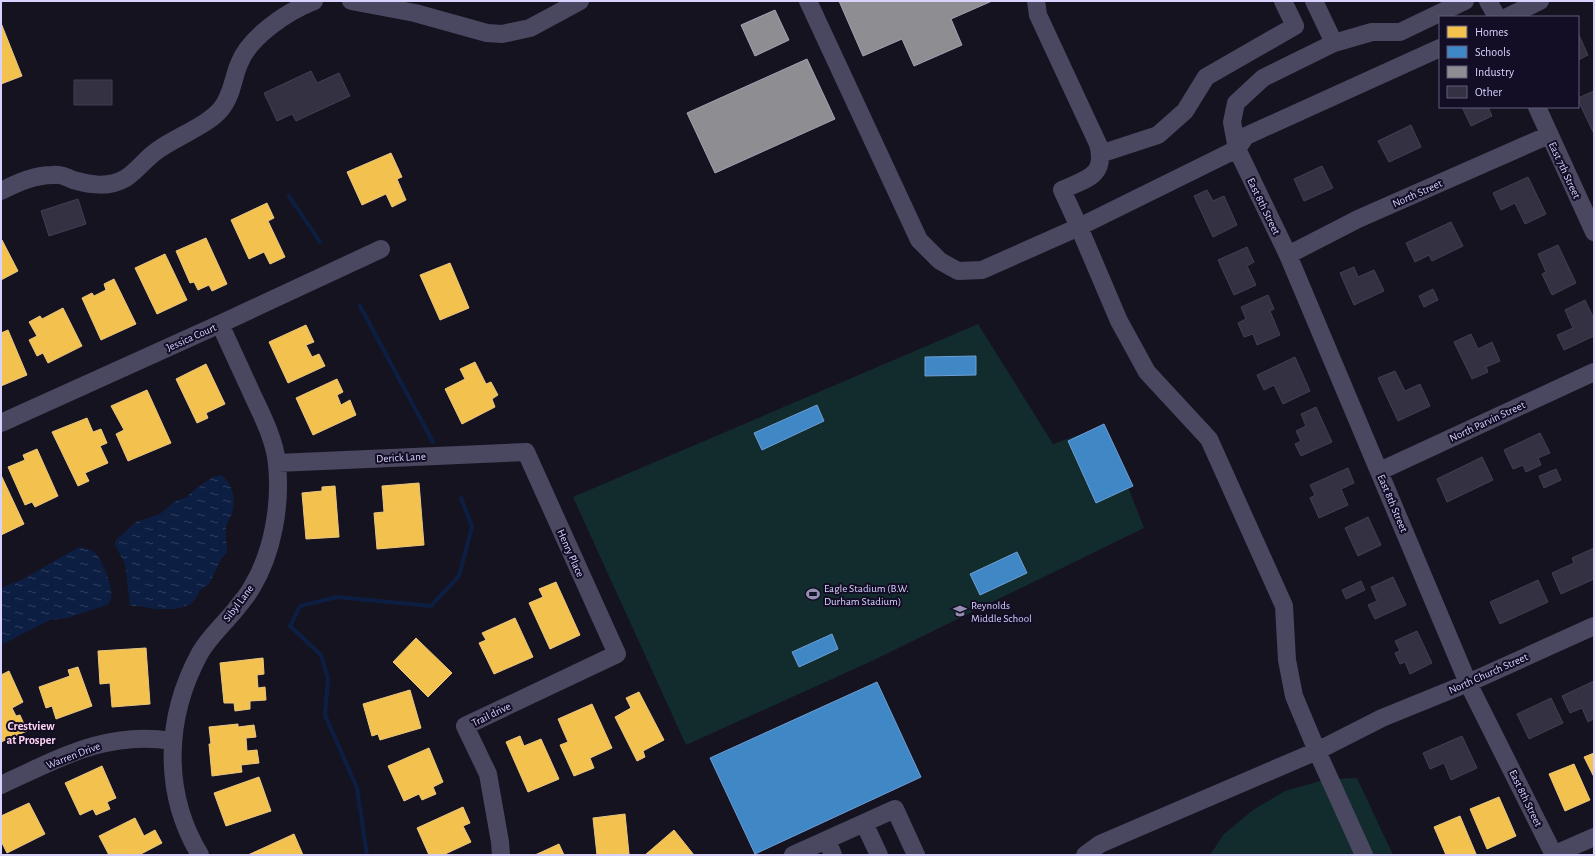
<svg xmlns="http://www.w3.org/2000/svg" width="1595" height="856" viewBox="0 0 1595 856" font-family="'Alegreya Sans',sans-serif">
<style>
.green{fill:#122b2c}
.water{fill:url(#water-ripples)}
.homes{fill:#f2c14e;stroke:#eac683}
.schools{fill:#3f88c5;stroke:#6d9ed6}
.industry{fill:#8d8d92;stroke:#a4a2b3}
.lines{fill:none;stroke-linecap:round;stroke-linejoin:round}
.stream{stroke:#0c1f43;stroke-width:4}
.building{fill:#343142;stroke:#433e53}
.minor{stroke:#4a4861;stroke-width:18}
.labels{text-anchor:middle;stroke-width:4;stroke-linejoin:round;paint-order:stroke}
.street-label{font-size:11px;fill:#d8d2ff;stroke:#130e25}
.poi-label{font-size:11px;fill:#d8d2ff;stroke:#130e25;text-anchor:start}
.neighbourhood-label{font-size:12px;font-weight:bold;fill:#ffd4ee;stroke:#130e25}
</style>
<defs>
<pattern id="water-ripples" width="26" height="14" patternUnits="userSpaceOnUse"><rect width="26" height="14" fill="#0c1f43"/><path d="M2 4q2-2 4 0t4 0M15 11q2-2 4 0t4 0" fill="none" stroke="#2f3f5f"/></pattern>
</defs>
<rect width="100%" height="100%" fill="#161320"/>
<path class="green" d="M978 324 1053 444 1104 426 1144 528 874 660 686 745 573 497Z
M1357 778 1393 855H1210L1224 834 1253 810 1285 791 1327 779Z"/>
<path class="water" d="M221 475C233 484 236 499 232 512 231 517 227 522 226 527 225 535 227 544 227 552L221 559 209 584 200 590 196 598 191 604 176 609H156L139 606H130L125 564 115 545 116 540 136 522 160 514 174 502 187 497 194 490 213 477Z
M79 547C83 548 91 549 94 552 102 558 114 589 111 599 110 601 108 603 107 605L67 618 50 620 1 645V588L23 579Z"/>
<path class="homes" d="M1 23 22 76 1 84Z
M391 153 402 177 397 179 406 200 392 207 386 194 362 205 347 172Z
M267 203 274 218 268 221 285 257 270 264 264 252 249 259 231 220Z
M206 238 227 284 212 291 209 285 198 290 194 282 190 283 176 251Z
M2 240 18 271 1 280V241Z
M165 254 187 300 157 314 135 268Z
M450 263 469 308 440 320 420 275Z
M114 279 136 324 101 340 82 298 92 293 94 296 106 290 104 284Z
M63 308 82 346 48 363 43 353 37 356 29 340 37 336 29 322 40 316 42 319Z
M306 325 314 342 306 345 312 357 319 354 325 366 288 383 269 342Z
M8 330 27 375 1 386V333Z
M475 362 486 384 491 382 498 395 492 399 495 407 462 424 445 389 465 379 460 369Z
M206 364 225 404 206 413 208 418 197 423 176 379Z
M337 379 343 392 337 395 341 405 350 400 356 415 313 435 296 398Z
M147 390 171 443 128 461 116 434 124 430 111 406Z
M87 418 93 432 101 429 107 443 100 446 108 463 85 473 89 481 78 486 52 432Z
M37 449 58 496 35 507 32 502 25 505 8 467 25 460 23 455Z
M1 475 24 524 1 535Z
M419 483 424 545 377 549 374 513 384 512 382 486Z
M335 486 339 537 306 539 302 493 322 491V487Z
M556 582 580 635 550 649 529 603 543 597 539 589Z
M515 618 533 657 494 674 479 643 486 640 482 633Z
M416 638 452 673 428 697 393 662Z
M146 648 150 704 112 707 110 683 100 684 98 651Z
M263 658 264 674 257 675 258 688 265 687 266 700 250 701V709L235 711 234 703H224L220 663Z
M78 667 92 706 56 719 52 706 46 708 39 687 70 676 68 670Z
M9 671 23 702 12 708 16 716 20 715 27 731 1 742V675Z
M410 690 421 728 380 740 378 734 372 736 363 704Z
M639 692 664 740 643 751 645 757 637 761 615 717 631 708 626 698Z
M592 704 612 748 590 758 594 768 574 776 560 745 568 742 558 719Z
M238 724V727L254 725 256 737 246 738 247 751 257 750 259 763 241 765 242 772 212 776 209 744H211L209 727Z
M520 736 524 746 541 739 559 779 528 792 506 742Z
M429 748 443 782 433 787 436 794 422 800 419 794 404 801 388 766Z
M1594 753V777L1584 757Z
M1574 764 1590 800 1565 811 1549 774Z
M102 766 116 798 107 802 110 809 96 815 93 809 80 815 65 783Z
M259 777 271 811 226 826 214 793Z
M1499 797 1516 836 1487 849 1470 809Z
M29 803 45 834 7 853 1 841V816Z
M463 807 470 823 463 826 471 842 443 855H429L417 828Z
M625 814 629 854 597 855 593 818Z
M1460 816 1476 854 1475 855H1446L1434 827Z
M135 818 144 836 155 830 162 843 139 855H109L99 836Z
M674 830 694 855H645Z
M294 834 303 855H248Z
M559 844 564 855H535Z"/>
<path class="schools" d="M976 356V375L925 376V357Z
M817 405 824 421 762 450 754 433Z
M1104 424 1133 486 1096 503 1068 441Z
M1017 552 1027 573 980 595 970 574Z
M832 634 838 649 799 667 792 652Z
M877 682 921 777 755 854 710 758Z"/>
<path class="industry" d="M839 1H992L951 19 962 45 914 66 902 39 863 56Z
M775 10 789 40 755 56 741 25Z
M807 59 835 119 715 173 687 113Z"/>
<g class="lines">
<path class="stream" d="M289 196 320 242
M360 306 433 442
M367 855 357 788 325 715 328 678 321 655 290 626 300 606 337 597 431 606 459 576 472 527 461 498"/>
</g>
<path class="building" d="M1578 33 1588 55 1578 60Z
M311 71 317 83 339 73 350 96 296 121 292 114 277 121 264 93Z
M74 80H112V105H74Z
M1594 91V134L1578 100V98Z
M1462 107H1488L1492 116 1471 126Z
M1411 125 1421 147 1389 162 1378 141Z
M1322 166 1333 188 1304 201 1294 179Z
M1528 177 1546 214 1525 224 1515 203 1501 210 1493 193Z
M1207 190 1213 201 1224 196 1237 225 1213 237 1194 196Z
M78 199 86 224 49 236 41 211Z
M1451 222 1463 246 1432 261 1429 255 1415 262 1406 243Z
M1558 245 1576 283 1552 295 1542 274 1546 272 1538 254Z
M1247 247 1254 262 1247 266 1256 285 1234 295 1218 260Z
M1354 267 1358 277 1374 270 1384 291 1354 305 1340 273Z
M1433 289 1438 300 1424 307 1419 296Z
M1268 295 1274 309 1270 311 1280 335 1257 345 1253 334 1244 337 1238 323 1246 319 1241 307Z
M1585 300 1594 319V336L1564 350 1557 335 1573 328 1565 310Z
M1471 334 1478 349 1492 342 1500 361 1486 367 1488 372 1472 379 1454 342Z
M1295 357 1310 391 1283 404 1274 385 1264 390 1257 375Z
M1395 371 1405 391 1420 384 1430 406 1398 421 1378 378Z
M1316 407 1332 442 1301 456 1295 444 1301 441 1296 431 1306 426 1301 414Z
M1540 433 1550 453 1538 458 1541 465 1526 472 1523 465 1513 469 1504 450Z
M1482 457 1493 480 1447 502 1437 479Z
M1348 468 1354 483 1341 489 1348 505 1319 518 1310 498 1315 495 1310 485Z
M1556 469 1561 480 1544 488 1539 476Z
M1368 517 1381 545 1358 556 1345 528Z
M1594 548V579L1561 594 1552 573 1574 563 1572 558Z
M1393 577 1406 605 1375 619 1368 605 1377 601 1371 587Z
M1538 580 1548 602 1500 624 1490 602Z
M1361 581 1365 590 1346 599 1342 590Z
M1417 631 1432 663 1410 674 1405 662 1400 664 1395 653 1400 651 1395 641Z
M1594 681V719L1588 722 1582 708 1570 713 1562 696Z
M1551 698 1563 723 1529 739 1517 714Z
M1462 736 1477 768 1451 780 1444 763 1430 769 1423 753Z"/>
<g class="lines">
<path class="minor" d="M351 1 415 13 487 33 502 34 530 28 580 1
M808 1 919 240 940 261 958 271 982 270 1079 227 1062 190C1086 179 1107 176 1098 144L1038 15 1036 1
M1314 1 1334 43
M1465 1 1400 32H1372L1334 43 1263 78 1236 103 1232 122 1237 149 1288 255 1468 683 1554 855
M1488 1 1497 17
M1507 17 1540 1
M1440 48 1246 136 1237 149 1079 227 1119 321 1147 372 1209 439 1284 606 1287 660 1294 696 1317 751 1382 718 1468 683 1594 626
M1537 107 1594 232
M1100 154 1158 135 1185 111 1206 77 1295 26 1283 1
M1 191C17 183 34 175 53 175 59 174 67 177 73 180 91 185 109 188 126 178 138 170 146 158 158 150 176 137 208 125 221 109 232 96 233 78 239 64 249 37 288 11 314 1
M1288 255 1358 219 1549 135
M1 423 220 324 381 249
M277 463 526 452 617 654 465 726 488 774 500 842 501 855
M1380 471 1594 372
M1 785C58 759 107 730 172 741
M864 823 879 855
M827 840 833 855
M200 855C162 792 165 717 200 653 209 637 224 624 236 609 241 602 248 595 252 587 273 552 281 505 277 464 275 441 263 417 253 396 242 372 231 348 220 324
M793 855 895 809 916 855
M1085 855 1100 844 1317 751 1364 855
M1553 855 1594 837"/>
</g>
<defs>
<g id="stadium-bare" transform="scale(1.08)"><path d="M0-5a6.5 5 0 1 0 0 10a6.5 5 0 1 0 0-10ZM-3.5-1.8h7v3.6h-7Z" fill="#948fb1" stroke="#130e25" stroke-width="2.5" paint-order="stroke"/></g>
<g id="school-bare" transform="scale(1.08)"><path d="M0-5L7-2L0 1L-7-2ZM-4 1L0 2.5L4 1V4Q0 6-4 4Z" fill="#948fb1" stroke="#130e25" stroke-width="2.5" paint-order="stroke"/></g>
</defs>
<g fill-rule="evenodd">
<use href="#stadium-bare" x="813" y="594"/>
<use href="#school-bare" x="960" y="611"/>
</g>
<g class="labels">
<g class="street-label">
<text transform="translate(1565 170) rotate(65)" y="4">East 7th Street</text>
<text transform="translate(1417 193) rotate(-24)" y="4">North Street</text>
<text transform="translate(1264 206) rotate(64)" y="4">East 8th Street</text>
<text transform="translate(191 337) rotate(-24)" y="4">Jessica Court</text>
<text transform="translate(1487 421) rotate(-25)" y="4">North Parvin Street</text>
<text transform="translate(401 457) rotate(-3)" y="4">Derick Lane</text>
<text transform="translate(1393 503) rotate(67)" y="4">East 8th Street</text>
<text transform="translate(571 553) rotate(66)" y="4">Henry Place</text>
<text transform="translate(238 603) rotate(-53)" y="4">Sibyl Lane</text>
<text transform="translate(1488 673) rotate(-24)" y="4">North Church Street</text>
<text transform="translate(491 714) rotate(-26)" y="4">Trail drive</text>
<text transform="translate(73 755) rotate(-21)" y="4">Warren Drive</text>
<text transform="translate(1526 798) rotate(64)" y="4">East 8th Street</text>
</g>
<g class="poi-label">
<text x="824" y="592">Eagle Stadium (B.W.<tspan x="824" dy="13">Durham Stadium)</tspan></text>
<text x="971" y="609">Reynolds<tspan x="971" dy="13">Middle School</tspan></text>
</g>
<g class="neighbourhood-label">
<text x="31" y="730">Crestview<tspan x="31" dy="14">at Prosper</tspan></text>
</g>
</g>
<rect width="1595" height="856" fill="none" stroke="#d8d2ff" stroke-width="4"/>
<rect x="1439" y="16" width="140" height="92" fill="#130e25" stroke="#625c7c"/>
<rect x="1447" y="26" width="20" height="12" fill="#f2c14e" stroke="#625c7c"/>
<text x="1475" y="36" font-size="12" fill="#d8d2ff">Homes</text>
<rect x="1447" y="46" width="20" height="12" fill="#3f88c5" stroke="#625c7c"/>
<text x="1475" y="56" font-size="12" fill="#d8d2ff">Schools</text>
<rect x="1447" y="66" width="20" height="12" fill="#8d8d92" stroke="#625c7c"/>
<text x="1475" y="76" font-size="12" fill="#d8d2ff">Industry</text>
<rect x="1447" y="86" width="20" height="12" fill="#343142" stroke="#625c7c"/>
<text x="1475" y="96" font-size="12" fill="#d8d2ff">Other</text>
</svg>
